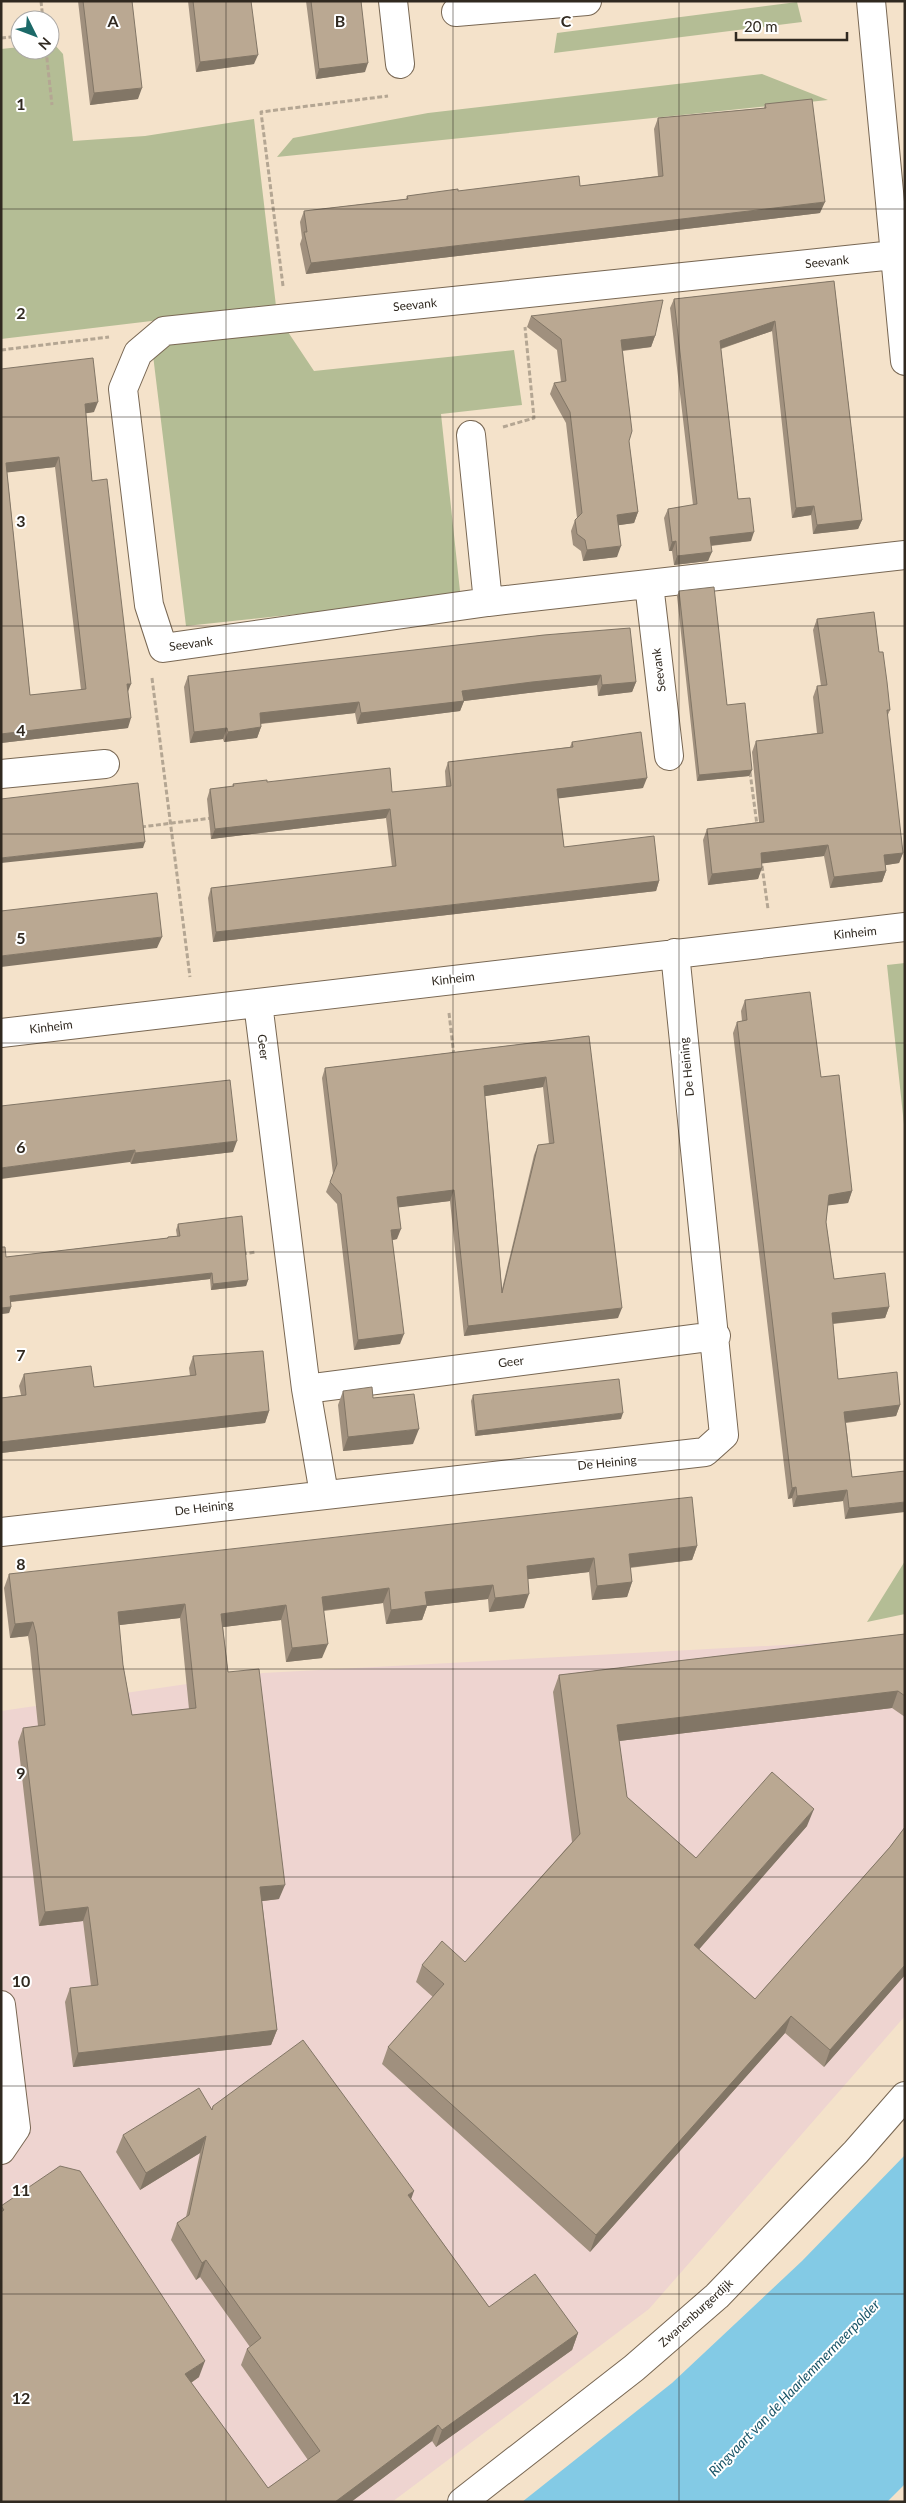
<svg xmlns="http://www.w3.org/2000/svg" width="906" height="2503" viewBox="0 0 906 2503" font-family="Lato,sans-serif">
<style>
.industrial{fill:#eed4d0}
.green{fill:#b4bd95}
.water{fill:#83cae5}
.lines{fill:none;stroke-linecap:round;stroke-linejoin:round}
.minor-casing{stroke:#786753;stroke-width:30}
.path{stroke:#b4a693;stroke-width:3;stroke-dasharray:5 2.5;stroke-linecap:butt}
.minor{stroke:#fff;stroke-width:28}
.wall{fill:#a0907e;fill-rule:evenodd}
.shaded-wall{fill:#827666}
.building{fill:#baa892;stroke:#827666;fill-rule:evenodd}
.grid{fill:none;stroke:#302920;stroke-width:1;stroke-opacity:0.55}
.labels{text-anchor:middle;stroke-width:4;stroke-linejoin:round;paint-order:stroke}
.street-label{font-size:12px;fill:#302920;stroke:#fff}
.water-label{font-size:14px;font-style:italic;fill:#195467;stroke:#fff}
.grid-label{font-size:16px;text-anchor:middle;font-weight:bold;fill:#302920;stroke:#fff;stroke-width:4;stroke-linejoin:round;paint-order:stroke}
</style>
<rect width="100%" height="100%" fill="#f4e2ca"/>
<path class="industrial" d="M905 1633V2016L649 2309 392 2502H1V1711L263 1673 895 1639Z"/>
<path class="green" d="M797 2 802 22 554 53 557 33Z
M50 44H54L63 54 73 141 145 136 254 119 276 306 1 339V49L20 47V50H50Z
M762 74 828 100 277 157 293 138 428 113Z
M288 332 314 371 514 350 522 405 441 414 460 591 447 598 186 626 152 347Z
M905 963V1134L887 965Z
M905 1561V1614L867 1622Z"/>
<path class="water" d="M905 2155V2484L887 2502H522L672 2383 802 2261Z"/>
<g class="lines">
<g class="minor-casing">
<path id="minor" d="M393 1 400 64
M871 1 905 361
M456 12 587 1
M894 255 164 331 138 353 123 389 149 605 163 648 488 602 905 555
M471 435 488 602
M649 584 669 756
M1 774 105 764
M258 1003 306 1389 324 1494
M1 1033 905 927
M306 1389 716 1336
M1 1532 705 1452 724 1435 675 953
M1 2005 16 2128 1 2150
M462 2502 634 2368 717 2296 856 2152 905 2096"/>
</g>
<path class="path" d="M41 1 43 20
M1 38 20 36
M46 50 52 105
M283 286 261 112 388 96
M1 350 109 337
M503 427 534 418 525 327
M152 678 190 977
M750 772 757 825
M141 827 212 818
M762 866 768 909
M449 1013 454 1056
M242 1254 256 1252"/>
<use href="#minor" class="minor"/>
</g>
<path class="wall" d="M78 1H132L138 99 90 105Z
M188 1H251L254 64 196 72Z
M306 1H361L365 72 316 79Z
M765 104 820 213 306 274 300 244 302 238 300 222 304 211 406 199 407 196 458 191 580 186 658 176 654 129 658 118 764 108Z
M834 281 862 520 858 529 813 534 811 515 792 518 772 331 721 349 738 499 751 541 711 546 708 561 674 565 672 551H669L664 518 668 509 693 505 670 308 674 299Z
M531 316 655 336 651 347 623 351 629 441 638 512 634 523 619 525 617 557 583 561 581 551 573 545 571 531 575 520 577 518 566 423 550 394 554 383 561 382 557 350 527 327Z
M1 369 94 412 86 413 92 481 128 691V728L1 743ZM55 467 81 690 30 695 7 472Z
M679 591 727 705 752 770 749 776 697 781 677 596Z
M817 619 879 652 890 710 887 717 903 853 899 863 886 865V871L882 882 830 888 824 856 762 863 758 879 708 885 703 840 707 829 759 822 752 752 756 741 817 733 813 697 817 686H821L813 630Z
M544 635 636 682 632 692 598 696 597 685 528 693 464 701 460 711 357 724 355 713 261 724V727L257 738 224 742 223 739 190 743 184 687 188 676Z
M572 742 643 788 558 798 564 847 659 881 656 891 213 942 208 898 211 888 392 867 386 818 211 839 207 799 210 789 232 787 233 784 267 782 392 792 446 787 445 771 448 762 570 747Z
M745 1000 821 1077 852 1191 848 1203 828 1205 826 1222 834 1279 889 1307 885 1318 833 1324 838 1379 900 1405 896 1416 846 1423 852 1477 905 1471 845 1519 843 1501 793 1507 792 1498 788 1499 733 1033 737 1022 742 1021 741 1011Z
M589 1036 618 1318 464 1336 450 1201 398 1207 397 1239 392 1240 400 1344 354 1350 337 1204 326 1192 333 1174 322 1078 325 1068ZM543 1087 549 1144 538 1145 534 1155 502 1289 485 1096Z
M1 1106 233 1152 131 1164 130 1162Z
M178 1224 248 1280 246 1286 211 1290 210 1279 11 1302V1307L9 1313 1 1314V1247L6 1257 167 1238 168 1237 177 1236 176 1230Z
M193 1356 269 1411 265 1423 1 1453V1398L21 1395 19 1386 24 1374 94 1387 190 1376 189 1368Z
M343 1391 373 1398 413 1444 343 1451 338 1405Z
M473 1395 621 1419 475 1436 471 1401Z
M697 1546 692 1560 630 1568 632 1582 627 1597 592 1600 589 1572 528 1579 524 1608 489 1612 488 1599 427 1606 422 1620 386 1624 383 1603 324 1611 322 1658 286 1662 281 1620 223 1627 228 1672 279 1899 262 1901 277 2030 271 2045 73 2067 65 2002 70 1988 91 1986 83 1921 39 1926 18 1742 23 1728 38 1726 30 1648 28 1636 10 1638 4 1588 9 1574ZM180 1618 189 1709 132 1715 123 1665 119 1625Z
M905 1634V1717L892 1708 619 1741 627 1797 696 1858 807 1826 699 1949 755 1999 890 1847 905 1827V1975L824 2067 785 2033 590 2252 382 2064 388 2047 433 1997 416 1982 422 1965 465 1962 572 1842 553 1692 559 1675Z
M212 2109 411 2199 489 2307 578 2333 572 2350 436 2447 432 2441 351 2502H1V2206L199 2377 191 2383 268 2488 308 2460 241 2365 247 2349 250 2347 200 2277 196 2280 171 2240 177 2223 186 2217 200 2153 140 2190 116 2152 123 2135Z"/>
<path class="shaded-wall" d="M258 55 254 64 196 72 200 62Z
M368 63 365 72 316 79 319 69Z
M142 88 138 99 90 105 94 93Z
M825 202 820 213 306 274 311 263Z
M775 321 772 331 716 350 720 341Z
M655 336 651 347 617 351 621 340Z
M98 402 94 412 82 414 85 404Z
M59 457 55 467 3 473 6 463Z
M814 506 811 515 792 518 796 508Z
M638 512 634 523 613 526 617 515Z
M862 520 858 529 813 534 817 525Z
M754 532 751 541 706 546 710 537Z
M676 541 672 551H669L672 542Z
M621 546 617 557 583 561 587 550Z
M712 552 708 561 674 565 677 556Z
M601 675 597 685 528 693 464 701 460 711 357 724 361 713 462 691 532 682Z
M636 682 632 692 598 696 602 685Z
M127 684H131L127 694Z
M359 702 355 713 256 724 260 713Z
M131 718 128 728 1 743V734Z
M261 727 257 738 224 742 228 732Z
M227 728 223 739 190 743 194 732Z
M752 770 749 776 697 781 699 775Z
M647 778 643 788 554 799 557 789Z
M390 809 386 818 211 839 215 829Z
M145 842 143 848 1 863V858Z
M828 845 824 856 757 864 761 853Z
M903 853 899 863 880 866 884 855Z
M762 868 758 879 708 885 712 874Z
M886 871 882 882 830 888 834 877Z
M659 881 656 891 213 942 216 932Z
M162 937 157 948 1 967V956Z
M546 1077 543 1087 480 1097 484 1086Z
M237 1141 233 1152 131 1164 135 1153Z
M135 1150 130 1162 1 1179V1168Z
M454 1190 450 1201 394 1208 397 1197Z
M852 1191 848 1203 824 1206 829 1195Z
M401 1229 397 1239 388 1241 391 1230Z
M212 1273 210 1279 8 1302 10 1296Z
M248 1280 246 1286 211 1290 213 1284Z
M11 1307 9 1313 1 1314V1308Z
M889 1307 885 1318 828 1324 832 1313Z
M622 1308 618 1318 464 1336 468 1326Z
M404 1334 400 1344 354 1350 358 1340Z
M900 1405 896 1416 840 1423 844 1412Z
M269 1411 265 1423 1 1453V1442Z
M623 1413 621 1419 475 1436 477 1431Z
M419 1429 413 1444 343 1451 348 1437Z
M796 1487 792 1498 788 1499 792 1488Z
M847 1490 843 1501 793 1507 797 1496Z
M905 1502V1512L845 1519 849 1508Z
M697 1546 692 1560 624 1568 629 1554Z
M594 1558 589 1572 521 1580 527 1566Z
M632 1582 627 1597 592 1600 597 1586Z
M493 1585 488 1599 427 1606 422 1620 386 1624 391 1610 425 1592Z
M389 1588 383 1603 317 1611 322 1597Z
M529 1594 524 1608 489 1612 495 1598Z
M185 1604 180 1618 112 1626 118 1612Z
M286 1605 281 1620 216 1628 221 1614Z
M33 1622 28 1636 10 1638 15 1624Z
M328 1644 322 1658 286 1662 292 1648Z
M898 1691 892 1708 611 1742 617 1725Z
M814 1809 807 1826 688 1962 694 1945Z
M285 1885 279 1899 255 1902 260 1887Z
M88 1907 83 1921 39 1926 45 1912Z
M905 1965V1975L824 2067 830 2050Z
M791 2016 785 2033 590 2252 596 2235Z
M277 2030 271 2045 73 2067 78 2053Z
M206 2136 200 2153 140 2190 146 2173Z
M414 2191 408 2208V2195Z
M206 2260 200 2277 196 2280 202 2263Z
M578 2333 572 2350 436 2447 442 2430Z
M205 2361 199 2377 179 2391 185 2374Z
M438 2425 432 2441 351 2502H335Z"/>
<path class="building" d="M83 1H132L142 88 94 93Z
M193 1H251L258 55 200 62Z
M311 1H361L368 63 319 69Z
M812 99 825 202 311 263 304 232H307L304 211 408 199 407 196 458 189V191L579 176 580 186 663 176 658 118 766 108 765 104Z
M834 281 862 520 817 525 814 506 796 508 775 321 720 341 738 499 750 498 754 532 710 537 712 552 677 556 676 541 672 542 668 509 697 504 674 299Z
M663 300 655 336 621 340 632 431 629 441 638 512 617 515 621 546 587 550 585 540 577 534 575 520 582 513 570 412 554 383 566 381 561 339 531 316Z
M93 358 98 402 85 404 92 481 107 479 131 684H127L131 718 1 734V369ZM59 457 86 689 30 695 6 463Z
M714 587 727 705 745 703 752 770 699 775 679 591Z
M874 612 879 652H883L887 682 890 710H887L903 853 884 855 886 871 834 877 828 845 761 853 762 868 712 874 707 829 764 822 756 741 823 733 817 686 827 685 817 619Z
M630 628 636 682 602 685 601 675 532 682 462 691 464 701 361 713 359 702 260 713 261 727 228 732 227 728 194 732 188 676 544 635Z
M641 732 647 778 557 789 564 847 654 836 659 881 216 932 211 888 396 866 390 809 215 829 210 789 234 786 233 784 267 780V782L390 768 392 792 451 786 448 762 573 747 572 742Z
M138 783 145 842 1 858V799Z
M157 893 162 937 1 956V911Z
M810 992 821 1077 839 1075 852 1191 829 1195 826 1222 834 1279 885 1273 889 1307 832 1313 838 1379 897 1372 900 1405 844 1412 852 1477 905 1471V1502L849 1508 847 1490 797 1496 796 1487 792 1488 737 1022 747 1020 745 1000Z
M589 1036 622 1308 468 1326 454 1190 397 1197 401 1229 391 1230 404 1334 358 1340 341 1194 330 1182 337 1164 325 1068ZM546 1077 554 1143 538 1145 502 1293 484 1086Z
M230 1080 237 1141 135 1153V1150L1 1168V1106Z
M242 1216 248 1280 213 1284 212 1273 10 1296 11 1307 1 1308V1247H5L6 1257 168 1238V1237L180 1236 178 1224Z
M263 1351 269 1411 1 1442V1398L26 1395 24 1374 91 1366 94 1387 196 1375 193 1356Z
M619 1379 623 1413 477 1431 473 1395Z
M372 1387 373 1398 414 1394 419 1429 348 1437 343 1391Z
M692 1497 697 1546 629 1554 632 1582 597 1586 594 1558 527 1566 529 1594 495 1598 493 1585 425 1592 427 1605 391 1610 389 1588 322 1597 328 1644 292 1648 286 1605 221 1614 228 1672 259 1669 285 1885 260 1887 277 2030 78 2053 70 1988 98 1985 88 1907 45 1912 23 1728 45 1725 36 1634 33 1622 15 1624 9 1574ZM185 1604 196 1708 132 1715 123 1665 118 1612Z
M905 1634V1696L898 1691 617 1725 627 1797 696 1858 772 1772 814 1809 694 1945 755 1999 890 1847 905 1827V1965L830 2050 791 2016 596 2235 388 2047 444 1984 422 1965 442 1941 465 1962 580 1834 559 1675Z
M303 2040 414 2191 408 2195 489 2307 535 2274 578 2333 442 2430 438 2425 335 2502H1V2212L4 2210 1 2206 60 2166 80 2171 205 2361 185 2374 268 2488 320 2451 247 2349 261 2338 206 2260 202 2263 177 2223 189 2215 206 2136 146 2173 123 2135 199 2088 212 2110 213 2106Z"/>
<path class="grid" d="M226 1V2502M453 1V2502M679 1V2502M1 209H905M1 417H905M1 626H905M1 834H905M1 1043H905M1 1252H905M1 1460H905M1 1669H905M1 1877H905M1 2086H905M1 2294H905"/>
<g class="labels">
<g class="street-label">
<text transform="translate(827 262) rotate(-6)" y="4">Seevank</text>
<text transform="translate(415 305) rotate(-6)" y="4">Seevank</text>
<text transform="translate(191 644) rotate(-8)" y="4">Seevank</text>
<text transform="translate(659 670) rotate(-97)" y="4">Seevank</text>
<text transform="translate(855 933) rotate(-6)" y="4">Kinheim</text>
<text transform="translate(453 979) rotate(-7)" y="4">Kinheim</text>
<text transform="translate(51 1027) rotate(-7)" y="4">Kinheim</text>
<text transform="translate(263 1047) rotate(83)" y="4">Geer</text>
<text transform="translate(687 1067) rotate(-96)" y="4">De Heining</text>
<text transform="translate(511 1362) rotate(-7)" y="4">Geer</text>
<text transform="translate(607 1463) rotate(-6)" y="4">De Heining</text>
<text transform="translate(204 1508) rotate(-7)" y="4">De Heining</text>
<text transform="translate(696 2313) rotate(-42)" y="4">Zwanenburgerdijk</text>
</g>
<g class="water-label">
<text transform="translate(794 2388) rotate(-46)" y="5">Ringvaart van de Haarlemmermeerpolder</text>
</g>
</g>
<g class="grid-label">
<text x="113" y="27">A</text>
<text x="340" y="27">B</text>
<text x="566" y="27">C</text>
<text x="21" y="110">1</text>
<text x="21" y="319">2</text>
<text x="21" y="527">3</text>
<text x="21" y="736">4</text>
<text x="21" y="944">5</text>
<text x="21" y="1153">6</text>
<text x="21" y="1361">7</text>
<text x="21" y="1570">8</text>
<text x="21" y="1779">9</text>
<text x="21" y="1987">10</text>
<text x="21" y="2196">11</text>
<text x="21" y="2404">12</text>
</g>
<rect width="906" height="2503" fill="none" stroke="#302920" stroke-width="5"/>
<g transform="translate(35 35) rotate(132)"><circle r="24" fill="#ffffff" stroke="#aca9a6"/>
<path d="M0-4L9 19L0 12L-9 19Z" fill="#1c6968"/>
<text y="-8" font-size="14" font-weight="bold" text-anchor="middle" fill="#302920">N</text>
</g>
<path d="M736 32v8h111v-8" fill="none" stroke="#302920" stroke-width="2.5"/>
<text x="744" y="32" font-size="15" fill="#302920" stroke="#ffffff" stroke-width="4" paint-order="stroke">20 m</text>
</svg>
